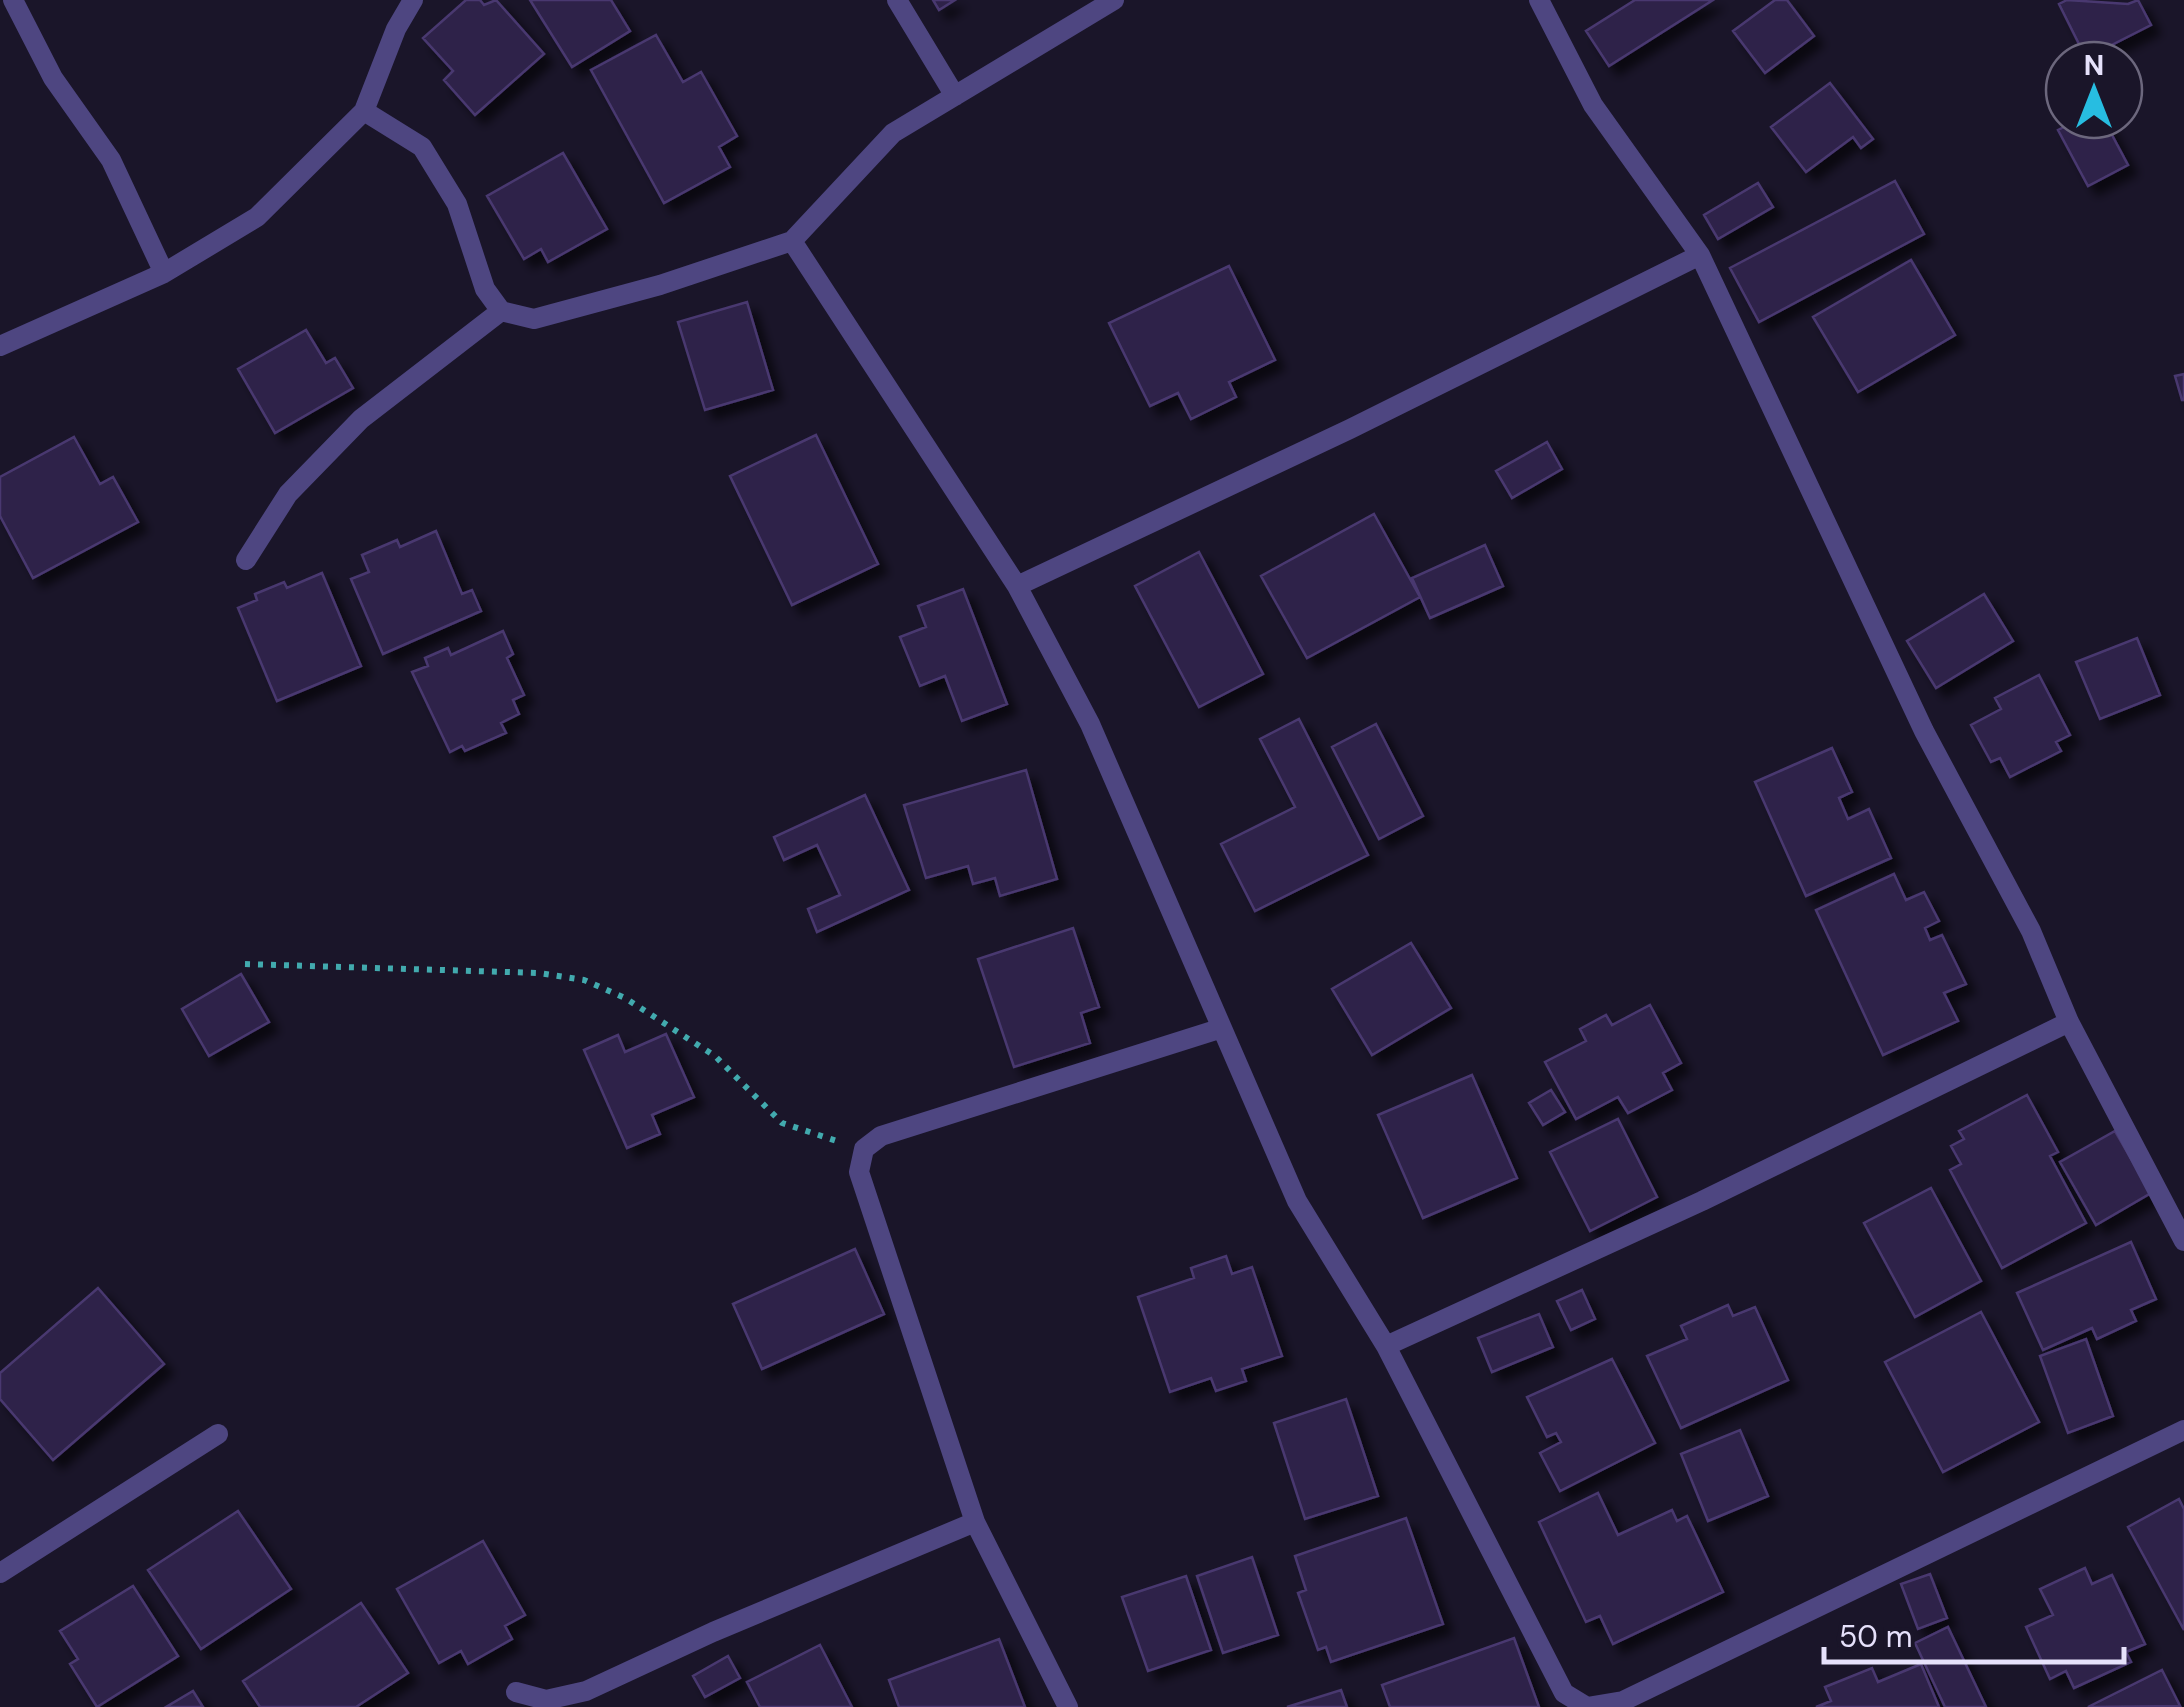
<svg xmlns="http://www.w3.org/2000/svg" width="2184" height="1707" viewBox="0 0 2184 1707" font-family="'DM Sans',sans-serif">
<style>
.building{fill:#2e2348;stroke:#493970;stroke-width:2.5;filter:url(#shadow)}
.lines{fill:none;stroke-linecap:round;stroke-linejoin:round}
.path{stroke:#42aaae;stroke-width:6;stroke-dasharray:5 8;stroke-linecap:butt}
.street{stroke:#4e4681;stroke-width:20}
</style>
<defs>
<filter id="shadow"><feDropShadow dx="9" dy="9" stdDeviation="5" flood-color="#0009"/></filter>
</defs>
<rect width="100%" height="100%" fill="#1a1529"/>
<path class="building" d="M466 0H480L484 5 496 0 544 54 475 115 444 80 453 71 423 38Z
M530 0H611L630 31 572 67Z
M933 0H955L939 10Z
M1635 0H1713L1609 66 1586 31Z
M1775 0H1787L1814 36 1765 73 1733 31Z
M2067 0 2128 4 2138 0 2151 25 2086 58 2059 4Z
M656 35 683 82 701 72 737 136 719 147 730 167 664 203 591 70Z
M1830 83 1873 139 1861 148 1853 137 1806 172 1771 127Z
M2078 120H2104L2128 165 2088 186 2058 130Z
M563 153 607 229 548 262 541 249 524 259 487 196Z
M1895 181 1924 234 1759 322 1730 268Z
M1758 183 1773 207 1718 239 1704 215Z
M1911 260 1955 335 1858 392 1813 317Z
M1229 266 1275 360 1229 382 1236 397 1191 419 1178 393 1150 406 1109 323Z
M747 302 773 390 705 410 678 322Z
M306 330 326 363 335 358 353 388 275 433 238 369Z
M2184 374V400H2182L2175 376Z
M816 435 878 564 792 605 730 476Z
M74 437 100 484 113 477 138 522 33 578 0 516V477Z
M1547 442 1562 469 1512 498 1496 471Z
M1374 514 1420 597 1307 658 1261 576Z
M436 531 462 594 472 590 481 611 383 654 351 579 369 572 362 555 397 540 400 547Z
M1485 545 1503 586 1430 618 1412 578Z
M1199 552 1263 674 1199 707 1135 586Z
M322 573 361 666 277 701 238 608 257 600 255 594 284 582 287 588Z
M963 589 1007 704 962 721 945 676 920 686 900 637 926 627 918 606Z
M1984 594 2013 641 1936 688 1907 641Z
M503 631 513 654 507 658 524 695 513 700 519 714 501 723 506 733 465 751 462 746 450 752 412 672 428 666 425 658 448 648 451 655Z
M2137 638 2160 695 2100 719 2076 662Z
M2039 675 2070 735 2056 742 2061 751 2010 777 2000 758 1991 762 1971 725 2001 709 1995 698Z
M1299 719 1368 855 1255 911 1221 844 1295 807 1260 739Z
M1376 724 1423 816 1379 839 1332 747Z
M1832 748 1852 792 1839 798 1848 819 1869 809 1891 858 1806 896 1755 782Z
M1026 770 1057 879 1000 896 995 878 973 884 968 866 926 878 904 805Z
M865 795 909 890 817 932 808 909 840 895 817 845 784 860 774 837Z
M1894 874 1906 900 1924 892 1939 921 1925 928 1930 940 1942 935 1966 984 1944 993 1958 1021 1883 1055 1816 910Z
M1073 928 1099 1007 1081 1013 1090 1043 1014 1067 978 959Z
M1411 943 1451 1008 1372 1055 1332 989Z
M241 974 269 1022 209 1056 182 1009Z
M1650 1005 1681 1063 1663 1073 1672 1090 1628 1113 1618 1097 1576 1119 1545 1062 1586 1041 1580 1029 1606 1015 1612 1025Z
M666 1034 694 1097 652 1115 660 1134 627 1148 584 1050 618 1035 625 1052Z
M1472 1075 1517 1178 1423 1218 1378 1115Z
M1551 1090 1565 1112 1543 1125 1529 1103Z
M2027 1095 2058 1152 2050 1156 2086 1223 2002 1268 1950 1170 1961 1164 1951 1146 1964 1139 1959 1131Z
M1618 1119 1657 1197 1590 1231 1550 1152Z
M2115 1131 2151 1193 2096 1225 2060 1162Z
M1931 1188 1981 1281 1915 1317 1864 1223Z
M2131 1242 2156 1299 2131 1310 2136 1321 2097 1339 2092 1328 2043 1350 2017 1293Z
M855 1249 884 1314 762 1369 733 1304Z
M1226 1256 1232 1274 1252 1267 1282 1356 1242 1369 1246 1381 1216 1391 1211 1378 1170 1392 1138 1297 1194 1278 1191 1268Z
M98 1288 164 1364 53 1460 0 1399V1373Z
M1582 1290 1595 1319 1571 1330 1557 1301Z
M1728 1305 1733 1316 1755 1307 1788 1380 1681 1428 1647 1356 1687 1339 1681 1326Z
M1981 1312 2039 1422 1943 1472 1885 1362Z
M1539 1314 1553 1347 1492 1372 1478 1338Z
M2086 1339 2113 1416 2068 1433 2040 1356Z
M1612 1359 1655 1443 1560 1491 1540 1453 1561 1442 1556 1433 1547 1437 1527 1397Z
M1346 1399 1378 1496 1305 1519 1274 1423Z
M1740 1430 1768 1496 1708 1521 1681 1454Z
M1598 1493 1618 1535 1672 1510 1677 1521 1687 1516 1723 1592 1613 1644 1600 1616 1586 1622 1539 1522Z
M2179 1499 2184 1509V1630L2128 1527Z
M238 1511 291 1589 201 1649 148 1570Z
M1406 1518 1443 1624 1331 1662 1326 1647 1318 1650 1298 1593 1306 1590 1295 1556Z
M483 1541 525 1615 505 1626 512 1639 468 1664 461 1651 439 1663 397 1589Z
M1252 1557 1278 1635 1223 1653 1197 1576Z
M2085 1568 2092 1584 2112 1575 2145 1644 2126 1652 2131 1662 2074 1688 2066 1671 2050 1679 2026 1627 2053 1615 2040 1589Z
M1930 1574 1947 1618 1918 1629 1901 1584Z
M1186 1576 1211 1650 1148 1671 1122 1597Z
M133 1586 178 1656 97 1707 70 1664 78 1659 60 1631Z
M361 1603 408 1673 356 1707H260L243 1681Z
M1948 1627 1986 1707H1945L1915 1643Z
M1514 1638 1539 1707H1390L1382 1685Z
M999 1639 1025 1707H899L889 1680Z
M820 1645 852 1707H760L747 1682Z
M728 1656 740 1678 705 1697 693 1676Z
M1921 1664 1939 1707H1816L1831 1701 1825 1687 1872 1668 1878 1682Z
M2162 1670 2180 1706 2088 1707Z
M1341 1690 1347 1707H1287Z
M193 1691 203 1707H166Z"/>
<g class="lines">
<path class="path" d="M245 964 539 973 584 980 625 998 715 1056 782 1123 837 1141"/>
<path class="street" d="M13 0 53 78 111 160 164 273
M897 0 955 96
M1539 0 1593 105 1700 255 1924 731 2031 931 2069 1022 2184 1241
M364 111 422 147 457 204 485 289 501 311 534 319 660 285 792 241 893 133 1114 0
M792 241 1017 586 1090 724 1297 1201 1386 1346 1564 1693 1587 1707 1623 1701 2184 1430
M0 346 164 273 257 217 364 111 396 29 413 0
M246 560 288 494 361 419 501 311
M1017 586 1350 429 1700 255
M1386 1346 1702 1201 2069 1022
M0 1573 218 1434
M516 1692 546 1700 586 1691 713 1632 975 1522
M1068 1707 975 1522 859 1172 864 1149 881 1136 1219 1029"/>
</g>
<g transform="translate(2094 90)"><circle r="48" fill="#1a1529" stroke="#6c677d" stroke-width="2.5"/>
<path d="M0-8L18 38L0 25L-18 38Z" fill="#27bde1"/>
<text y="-15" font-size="28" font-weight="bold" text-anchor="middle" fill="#e6e1fb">N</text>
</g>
<path d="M1824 1647v15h300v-15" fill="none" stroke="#e6e1fb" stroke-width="5"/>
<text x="1839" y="1647" font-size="30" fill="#e6e1fb" stroke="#1a1529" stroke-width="8" paint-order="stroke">50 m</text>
</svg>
